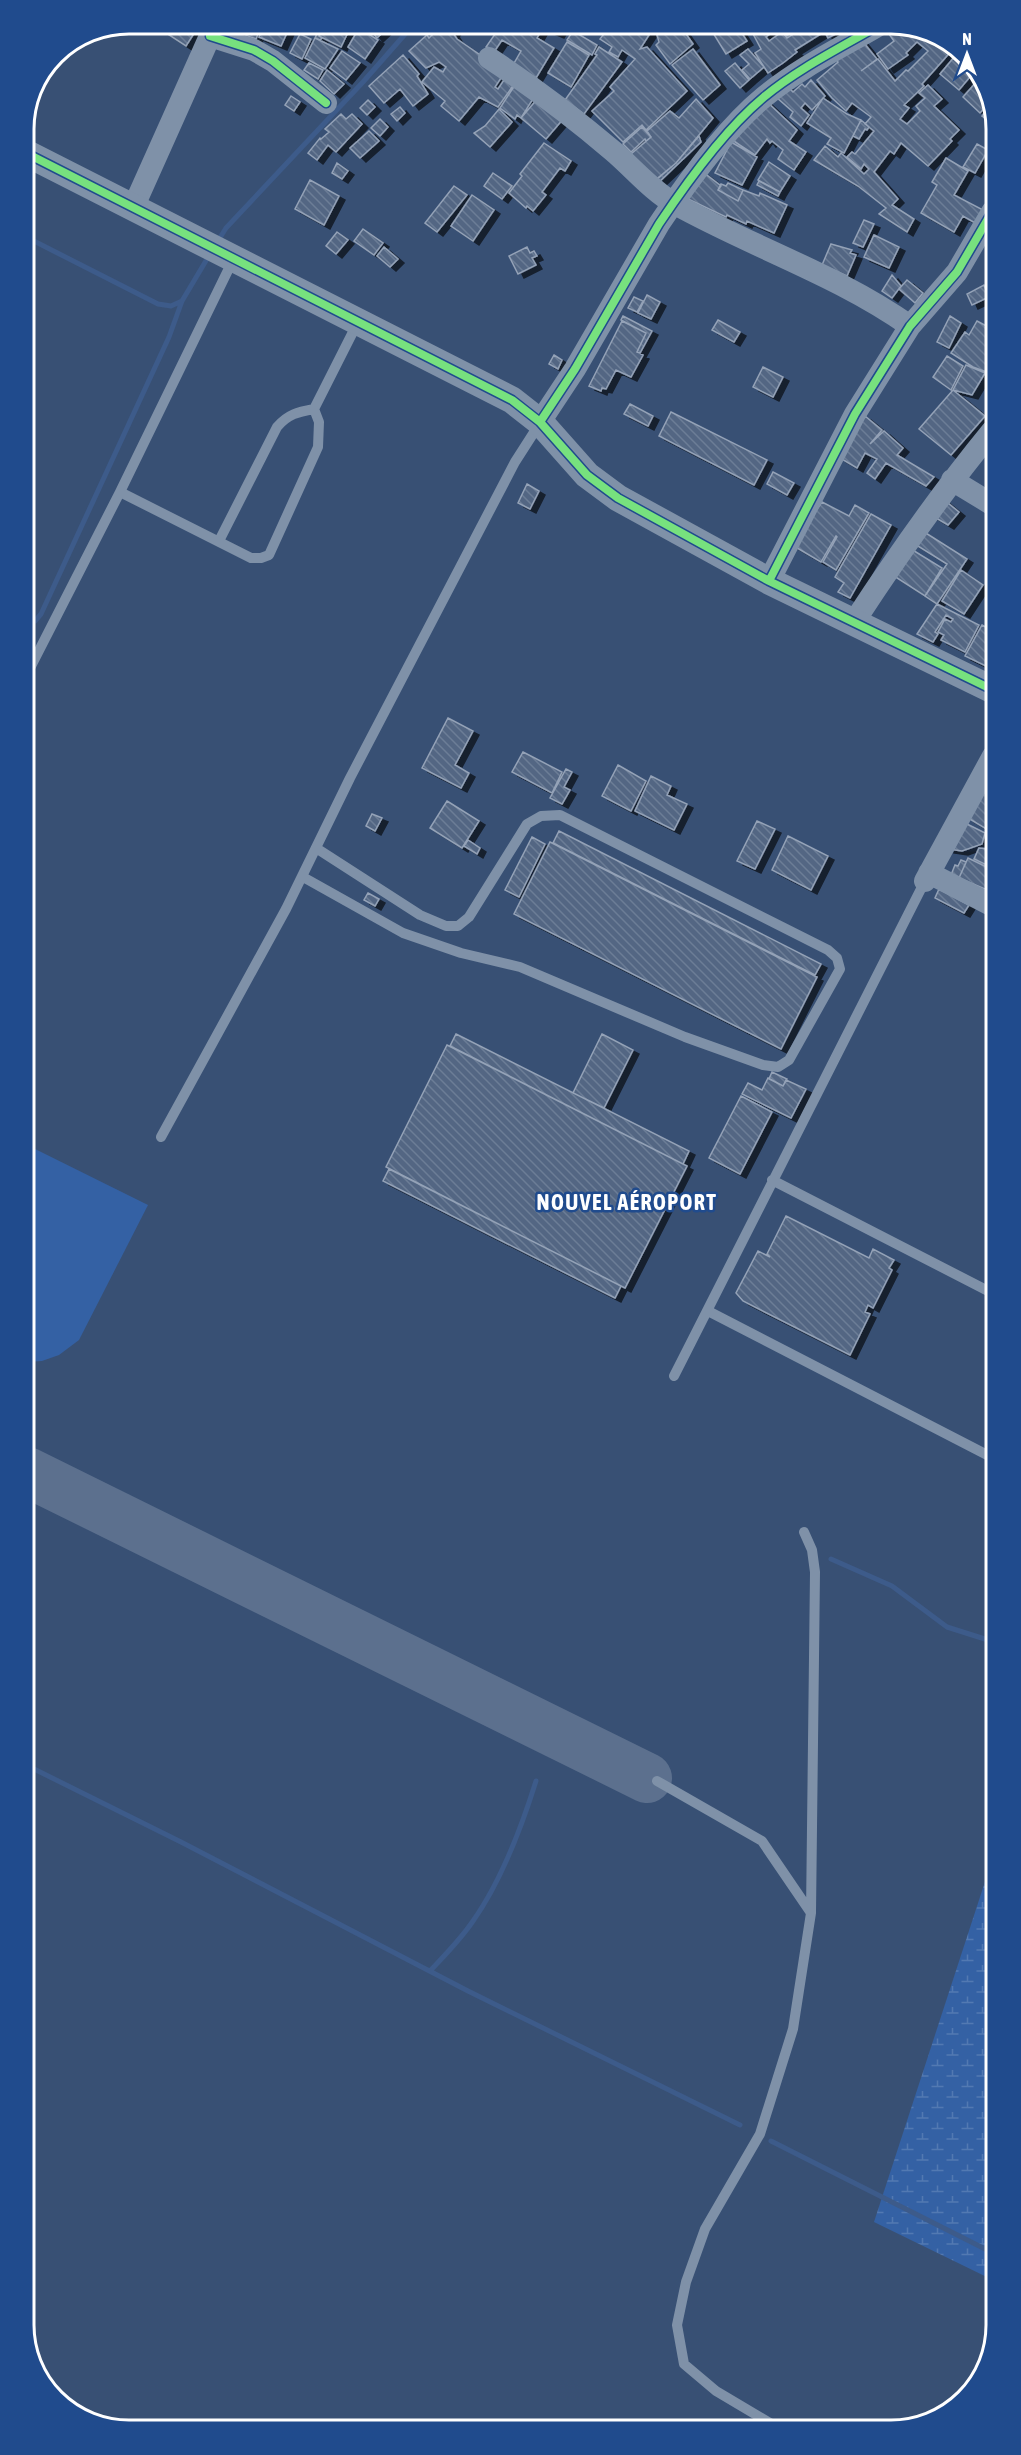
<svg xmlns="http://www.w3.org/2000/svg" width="1021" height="2455" viewBox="0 0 1021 2455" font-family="'Asap Condensed',sans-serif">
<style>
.grass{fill:#3461a4}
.wetland{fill:url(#wetland-marsh)}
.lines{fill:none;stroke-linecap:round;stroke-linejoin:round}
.stream{stroke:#3d5b8a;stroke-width:5}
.taxiway{stroke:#5c708e;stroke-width:50}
.building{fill:url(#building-back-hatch);stroke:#94a2b7;stroke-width:1.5;filter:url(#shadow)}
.service{stroke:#7f91a8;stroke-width:10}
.minor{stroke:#7f91a8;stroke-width:22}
.tertiary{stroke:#7f91a8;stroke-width:27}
.cycleway-casing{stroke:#204b8d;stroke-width:11}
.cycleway{stroke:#77e17e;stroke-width:8}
.labels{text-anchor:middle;stroke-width:5;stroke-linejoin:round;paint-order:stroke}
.district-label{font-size:22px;font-weight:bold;letter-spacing:1.5px;fill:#fff;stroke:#204b8d}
.rim{fill:none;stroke:#fff;stroke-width:3}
</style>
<defs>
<pattern id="wetland-marsh" width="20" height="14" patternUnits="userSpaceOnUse" patternTransform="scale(1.5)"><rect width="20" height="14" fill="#3461a4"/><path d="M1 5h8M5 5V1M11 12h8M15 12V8" fill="none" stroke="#5279b2"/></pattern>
<pattern id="building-back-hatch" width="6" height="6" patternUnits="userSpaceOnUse" patternTransform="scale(1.5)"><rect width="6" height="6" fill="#526683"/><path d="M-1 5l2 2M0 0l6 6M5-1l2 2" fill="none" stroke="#6c7d96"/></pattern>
<filter id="shadow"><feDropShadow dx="6" dy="4" stdDeviation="0" flood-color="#0009"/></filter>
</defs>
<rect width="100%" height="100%" fill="#385074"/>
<path class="grass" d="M27 1145 148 1205 79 1340 59 1355 42 1361 27 1362Z"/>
<path class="wetland" d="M996 1848 997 2282 874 2222Z"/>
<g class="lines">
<path class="stream" d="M24 236 158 304 171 306 182 301
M218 241 226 228 363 82 414 24
M25 624 35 621 41 614 169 337 182 301 210 254
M960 849H979L993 843
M831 1559 892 1586 947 1627 988 1640 995 1637
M28 1766 181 1842 468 1991 740 2125
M430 1971C445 1955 461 1939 473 1921 502 1880 521 1829 536 1781
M771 2141 997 2255"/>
<path class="taxiway" d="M27 1472 647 1778"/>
</g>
<path class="building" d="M163 24H200L186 46 160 29Z
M231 24H262L256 39 229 29Z
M265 24H291L281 46 259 37Z
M311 24 320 27 321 24H326L319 36 322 38 320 40 315 38 318 31 300 25Z
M326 24H352L341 47 319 36Z
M366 24H392L377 38Z
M443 24H460L453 33 457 39 505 72 495 87 498 89 508 74 517 80 498 107 479 97 459 121 441 106 445 101 422 82 434 67 443 72 446 67 439 62 426 68 409 51 427 35 429 38Z
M502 24H545L537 38 554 48 536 78 513 65 521 51 502 40 494 52 486 47Z
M546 24H556L562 27 558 34 544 28Z
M588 24H642L651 32 640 49 647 47 687 91 646 130 642 125 623 142 592 111 614 91 610 87 635 59 622 50 618 57 609 52 612 47 600 39 609 27 605 25 602 31Z
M679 24 693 44 670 64 656 45 659 42 657 35Z
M717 24H736L747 41 726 54 710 28Z
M761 24H794L797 28 787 36 780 26 766 37 769 41 782 32 787 38 800 30 796 24H820L824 32 795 50 797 52 783 63 768 73 755 53 761 49 751 30Z
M821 24H855L828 38Z
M887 24H899L938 41 948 43 954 48 922 84 924 86 904 105 909 108 900 119 907 124 920 111 916 106 925 98 919 93 928 85 942 99 934 106 959 130 950 139 952 141 928 166 901 143 894 154 890 151 874 172 898 199 892 205 914 219 907 232 879 214 886 208 858 186 814 160 825 146 838 157 841 153 864 174 869 169 864 164 861 169 847 157 852 152 855 154 874 131 865 124 871 117 852 103 846 111 832 98 817 80 838 62 834 56 860 38 877 59 861 71 878 59 895 81 906 70 908 71 928 51 917 42 906 53 908 55 888 69 877 54 894 41 884 27Z
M359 28 378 40 365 59 348 47Z
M573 31 597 45 592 55 567 40Z
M300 34 311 39 302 59 290 53Z
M315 38 338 49 325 69 305 58Z
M567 42 589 55 571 87 548 73Z
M599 47 622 62 584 114 565 100 597 55 595 54Z
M693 49 720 85 703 100 672 65Z
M748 49 764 67 750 79 742 70 749 64 740 55Z
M342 51 360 63 346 80 330 68Z
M403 55 419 74 417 76 428 94 413 106 400 89 384 103 369 86Z
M955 56 974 72 959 90 940 74Z
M309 63 323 70 318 79 304 70Z
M735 63 749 80 740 88 725 71Z
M327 70 344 84 334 94 320 81Z
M979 79 991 95 986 100 989 103 980 113 963 97Z
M811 80 825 96 812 110 805 103 801 108 809 115 801 126 790 117 793 112 776 97 787 86 793 92 802 84 805 87Z
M517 82 536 94 521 118 517 115 515 119 500 108Z
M291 96 300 102 294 111 285 105Z
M539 97 564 118 546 139 521 118Z
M823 98 847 114 861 120 844 153 827 144 831 138 807 123Z
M696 99 713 118 676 163 654 181 631 154 651 137 647 131 670 111 679 118Z
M368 100 375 107 367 115 360 108Z
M765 100 797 130 789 141 806 152 794 170 778 159 783 150 772 141 770 143 767 139 755 155 732 140Z
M992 103V123L982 116Z
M400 107 405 113 397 121 391 114Z
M499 109 512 122 490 147 474 133 485 126Z
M341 114 346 119 352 114 362 124 336 152 328 145 317 160 308 153 320 138 321 139 329 132 325 129Z
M380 119 388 127 380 136 371 128Z
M861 120 869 127 867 130 865 129 859 139 853 136Z
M642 127 651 137 646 141 645 139 631 152 623 144Z
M369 131 379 141 360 158 350 148Z
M699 136 701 142 658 183 655 181 676 163Z
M731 142 757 157 742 185 715 173Z
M544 143 571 161 565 171 560 168 542 192 546 195 533 211 527 206 526 208 509 193 522 176 520 174Z
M977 144 988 150 975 173 963 167Z
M946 158 968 171 954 195 985 211 977 224 963 216 954 232 921 213 937 185 932 182Z
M769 162 790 176 780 192 758 180Z
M337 163 348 171 342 179 332 173Z
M703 172 721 186 718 190 738 201 743 190 759 196 760 193 787 205 774 233 747 221 746 224 727 215 726 217 688 199Z
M493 173 512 186 502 199 484 186Z
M310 180 339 196 324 225 295 209Z
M759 181 780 192 778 196 757 185Z
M728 183 743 190 738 201 718 190 721 184 726 186Z
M454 186 467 195 437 232 425 223Z
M472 195 494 210 473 241 451 226Z
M864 220 874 224 863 247 853 243Z
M363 229 383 243 374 255 354 241Z
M337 232 348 240 336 254 326 246Z
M874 235 899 247 889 268 864 257Z
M831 244 852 250 850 253 856 255 847 276 822 265Z
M384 247 398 259 390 267 377 256Z
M527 247 530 253 534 251 537 256 532 258 536 265 518 274 509 256Z
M892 275 901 286 892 298 882 291Z
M907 280 923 293 915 303 899 289Z
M984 285 989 297 972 305 967 294Z
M647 295 660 302 651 319 638 313Z
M634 297 643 301 637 312 628 308Z
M623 316 652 331 640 353 637 352 646 333 621 320Z
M950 316 961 323 949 348 937 342Z
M718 320 740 332 734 342 712 330Z
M622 321 646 333 637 352 643 355 631 377 616 370 606 389 602 388 601 391 589 386Z
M977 321 992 329V374L973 367 951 353 965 332 969 335Z
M554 355 562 360 558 369 549 364Z
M947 356 963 366 951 390 933 377Z
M966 365 985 373 972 395 953 390Z
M763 367 783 377 773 397 753 387Z
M953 390 985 416 951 455 919 429Z
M630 404 653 416 648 426 624 414Z
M671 412 767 460 754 485 659 436Z
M865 416 882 430 870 444 884 431 903 448 897 455 934 477 926 486 886 463 875 479 867 473 877 459 865 453 857 468 840 458Z
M773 472 794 483 787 495 767 484Z
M527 484 539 491 530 509 518 503Z
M943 499 959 512 948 525 931 515Z
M822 502 849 516 855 505 869 513 836 570 823 562 837 537 836 536 821 562 792 545Z
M871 514 891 525 850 598 838 592 844 583 835 577Z
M921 530 967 559 937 604 925 596 947 564 913 543Z
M911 549 942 568 925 596 894 576Z
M961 570 983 585 964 614 942 601Z
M937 604 979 625 965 652 941 640 944 635 938 632 945 619 951 622 953 619 946 615 935 632 938 634 933 642 917 634Z
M982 625 993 631V657L988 667 965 656Z
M448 718 473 731 455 765 469 773 461 788 422 768Z
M523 752 562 772 552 793 512 772Z
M618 765 646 781 631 811 602 796Z
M566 769 572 772 564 787 570 790 562 804 550 798Z
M651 776 671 786 667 795 687 804 674 830 635 811Z
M986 789 993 793V833L968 818Z
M447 801 479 821 462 848 430 828Z
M372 814 382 818 375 831 366 826Z
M959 820 985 833 982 844 962 851 948 849Z
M757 821 775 829 755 869 737 861Z
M559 831 821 964 815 975 553 843Z
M788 836 828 856 811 890 772 870Z
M532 837 545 844 519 897 505 890Z
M468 840 480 848 477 854 464 846Z
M550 842 817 977 781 1049 514 914Z
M991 845 993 846V868L974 859 979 848 988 849Z
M968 858 993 870 992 892 959 878Z
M961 860 966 862 959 878 951 875 955 865 958 866Z
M939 889 969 905 964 913 935 898Z
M368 893 379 899 375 906 364 900Z
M456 1034 689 1151 683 1164 450 1046Z
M602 1034 633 1050 604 1108 573 1093Z
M447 1045 687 1166 625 1288 386 1167Z
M772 1072 787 1079 783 1086 769 1079Z
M768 1078 783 1086 786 1080 806 1089 791 1118 742 1094 748 1083 762 1090Z
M741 1096 772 1112 740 1174 709 1158Z
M389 1169 621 1286 615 1298 383 1181Z
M786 1216 869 1258 873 1249 894 1260 889 1268 892 1270 873 1308 868 1305 865 1312 870 1314 850 1355 743 1301 736 1293 758 1251 770 1257 767 1254Z"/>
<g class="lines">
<path class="service" d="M120 492 251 558H261L269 555 318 447 319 422 314 409 358 322
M219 541 277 427C288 414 298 412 314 409
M26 676 120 492 233 260
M303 877 403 933 461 953 520 967 685 1037 763 1065 778 1067 789 1060 840 969 837 958 828 950 560 815 541 816 527 824 469 917 458 926H446L420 915 316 848
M161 1137 286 909 350 778 515 462 540 423
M772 1180 994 1294
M708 1311 995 1459
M674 1376 925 881
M657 1781 762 1841 811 1913
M775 2426 716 2391 684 2364 677 2325 686 2282 705 2229 760 2134 793 2029 811 1913 815 1572 812 1550 804 1532"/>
<path class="minor" d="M210 36 254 50 273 61 326 103
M489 58C532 86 573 117 613 151 633 168 652 191 675 204 752 247 838 275 910 326
M133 208 210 36 211 24
M540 422 575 369 659 224C687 182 725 129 764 97 799 68 842 47 881 24
M952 480 993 505
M769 581 855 414 910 326 957 272 992 212
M854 622C897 556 942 492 992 431
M929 873 993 906
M925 881 993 756"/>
<path class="tertiary" d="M24 152 512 400 540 422 587 475 618 498 769 581 993 690"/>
<g class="cycleway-casing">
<path id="cycleway" d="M210 36 254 50 273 61 326 103
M24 152 512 400 540 422 587 475 618 498 769 581 993 690
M540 422 575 369 659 224C687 182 725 129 764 97 799 68 842 47 881 24
M769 581 855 414 910 326 957 272 992 212"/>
</g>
<use href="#cycleway" class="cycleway"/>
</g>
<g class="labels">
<g class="district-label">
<text x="627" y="1210">NOUVEL AÉROPORT</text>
</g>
</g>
<path d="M0 0H1021V2455H0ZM129 34H891A95 95 0 0 1 986 129V2325A95 95 0 0 1 891 2420H129A95 95 0 0 1 34 2325V129A95 95 0 0 1 129 34Z" fill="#204b8d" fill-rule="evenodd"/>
<path class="rim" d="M129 34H891A95 95 0 0 1 986 129V2325A95 95 0 0 1 891 2420H129A95 95 0 0 1 34 2325V129A95 95 0 0 1 129 34Z"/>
<g transform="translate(967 54)" stroke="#204b8d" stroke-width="4.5" paint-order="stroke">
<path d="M0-4.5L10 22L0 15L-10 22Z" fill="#ffffff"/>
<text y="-9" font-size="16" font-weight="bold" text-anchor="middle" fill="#ffffff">N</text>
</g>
</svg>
